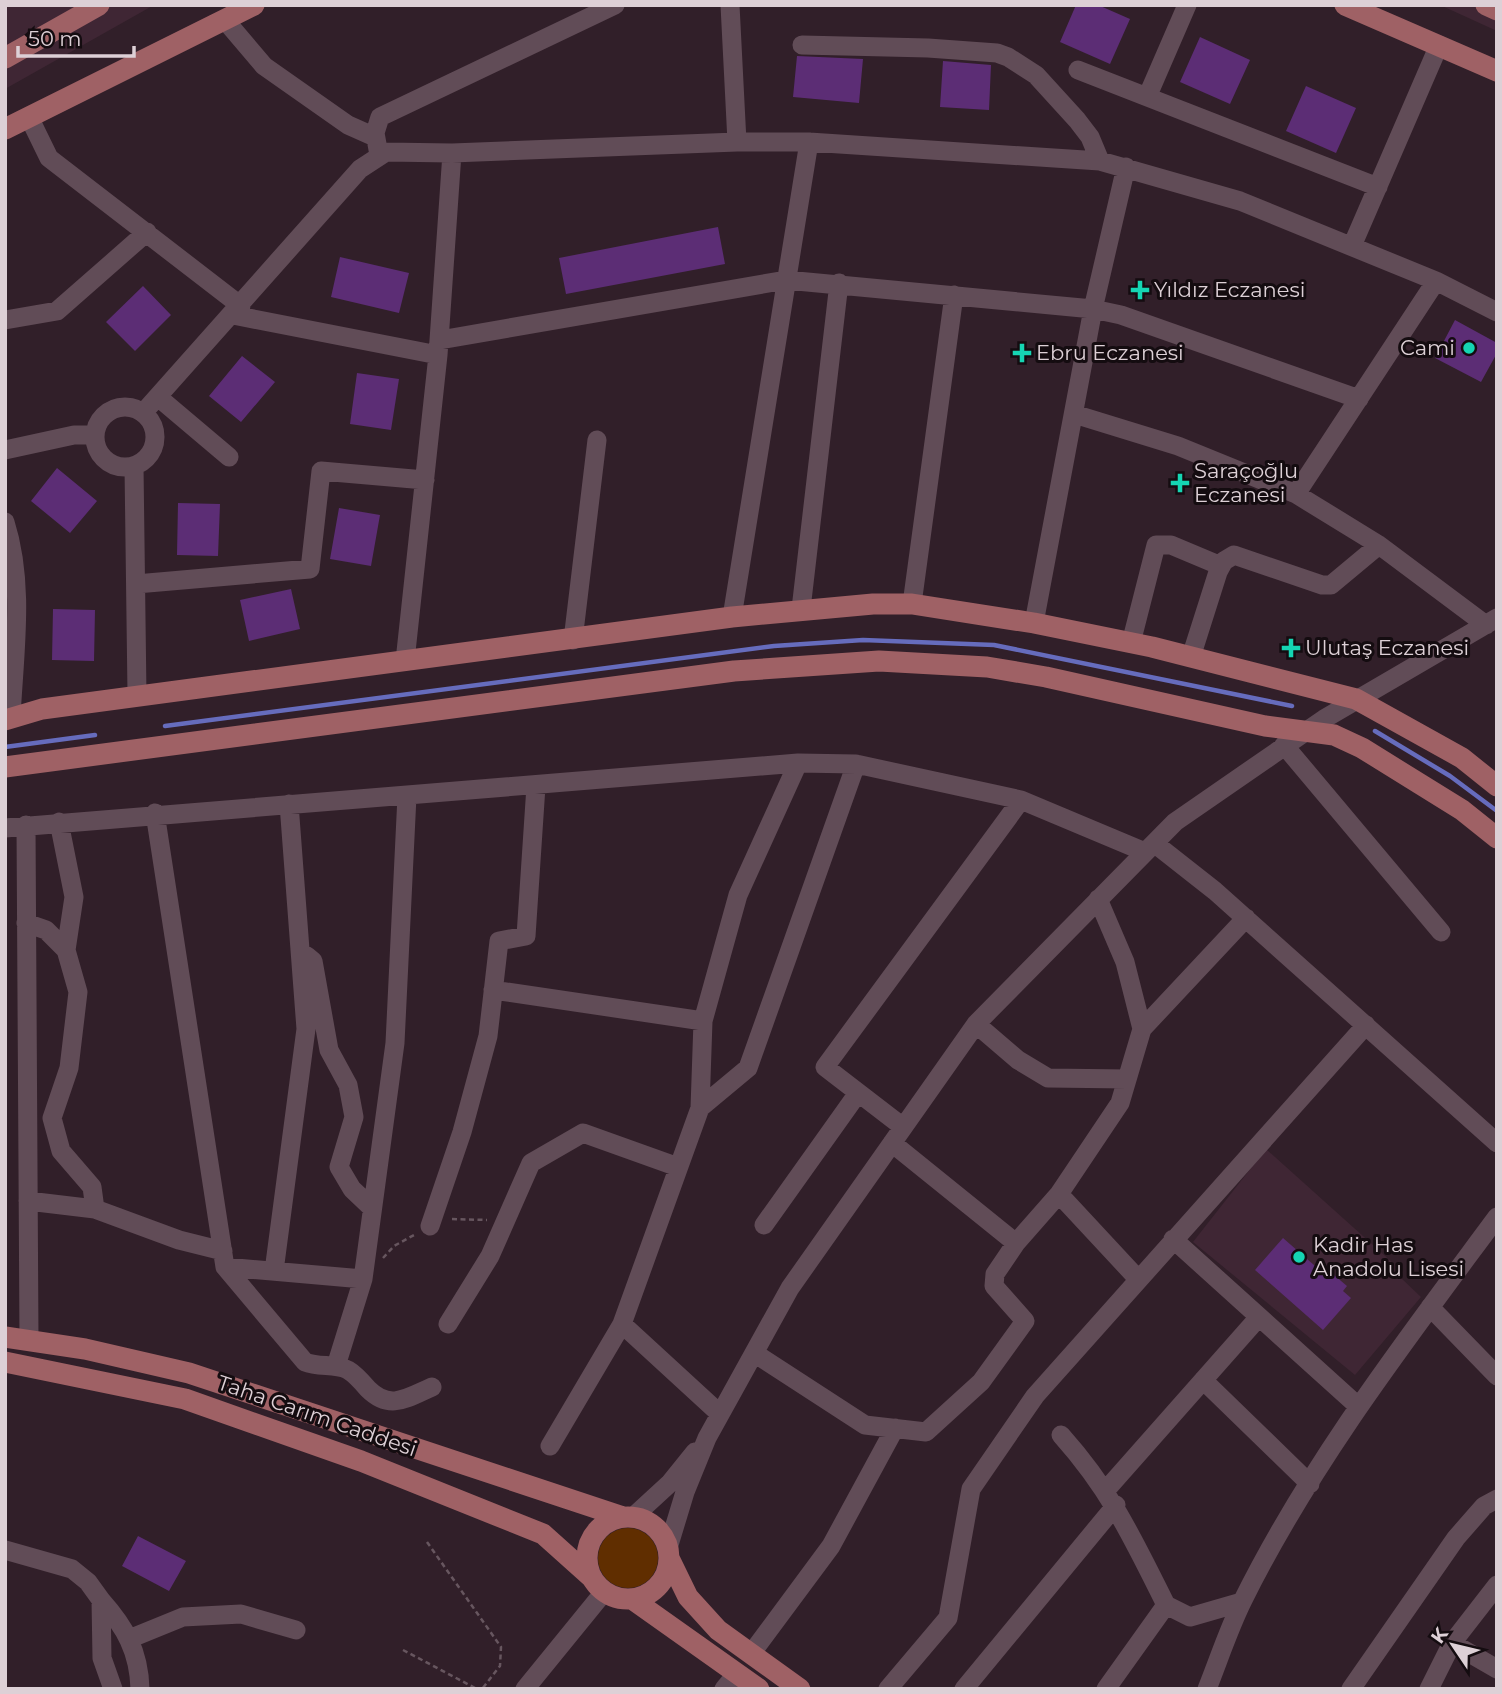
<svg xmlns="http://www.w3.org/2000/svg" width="1502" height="1694" viewBox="0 0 1502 1694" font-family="Montserrat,sans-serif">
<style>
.built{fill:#3f2634}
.green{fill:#602e00}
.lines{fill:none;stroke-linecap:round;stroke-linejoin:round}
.stream{stroke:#666cbd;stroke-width:4.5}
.building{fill:#5c2d75}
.path{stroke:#67565f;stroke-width:2.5;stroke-dasharray:5 3.5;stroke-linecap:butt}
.minor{stroke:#614c57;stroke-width:19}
.major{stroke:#9f6165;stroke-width:21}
.poi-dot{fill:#15d5b3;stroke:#140c10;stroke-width:2.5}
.labels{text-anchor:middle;stroke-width:6;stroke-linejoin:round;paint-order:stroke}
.poi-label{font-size:21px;fill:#ddd0d6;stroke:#140c10;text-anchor:start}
.street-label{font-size:21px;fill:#ddd0d6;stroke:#140c10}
</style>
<rect width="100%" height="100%" fill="#311f29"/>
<path class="built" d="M5 5H154L5 89Z
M1440 5H1497V31Z
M1266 1149 1403 1272 1400 1277 1421 1297 1355 1375 1193 1242Z"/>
<path class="green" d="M598 1558a30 30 0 1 1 60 0a30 30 0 1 1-60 0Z"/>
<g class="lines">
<path class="stream" d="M165 726 774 646 863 640 994 645 1292 706
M1375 731 1450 776 1497 811
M5 747 95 735"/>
</g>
<path class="building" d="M1076 5H1098L1130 19 1110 64 1060 42Z
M1200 37 1250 60 1230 104 1180 82Z
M797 56 863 59 859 103 793 97Z
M943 61 991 65 989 110 940 107Z
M1306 86 1356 108 1336 153 1286 131Z
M718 227 725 264 566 294 559 258Z
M340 257 409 273 399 313 331 297Z
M143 286 171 315 135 351 106 322Z
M1455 320 1497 343V353L1481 382 1435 358Z
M242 356 275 382 241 422 209 396Z
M357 373 399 379 391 430 350 424Z
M57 468 97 501 70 533 31 501Z
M178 503 220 504 218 556 177 555Z
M339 508 380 515 371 566 330 559Z
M291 589 300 629 249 641 240 600Z
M53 609 95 610 94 661 52 660Z
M1283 1238 1330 1279 1334 1275 1347 1286 1343 1291 1351 1298 1323 1330 1255 1270Z
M138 1536 186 1561 169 1591 122 1566Z"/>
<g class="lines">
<path class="path" d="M452 1219 487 1220
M383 1258 394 1246 414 1235
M427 1542 501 1647 500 1666 482 1689
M403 1650 477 1689"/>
<path class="minor" d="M730 5 737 142
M225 20 264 66 348 125 375 137
M802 45 928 48 997 53 1008 57 1036 75 1077 120 1090 137 1100 161
M1078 70 1378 187
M1148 95 1187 5
M29 117 49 158 241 306
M379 155 375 133 380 117 615 5
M1352 246 1439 45
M233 315 438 355
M5 320 57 311 147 232
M440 340 786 280 1093 309 1121 315 1359 399
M158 397 229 457
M95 437a30 30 0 1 1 60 0a30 30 0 1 1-60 0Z
M143 413 360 169 386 152 452 153 737 142H809L1100 161 1240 201 1436 281 1497 312
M1074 414 1178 446 1296 494 1379 545 1486 625
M5 450 74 435H95
M134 466 137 695
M1296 494 1436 281
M5 522C25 585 14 653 11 718
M136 584 310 569 321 471 425 480
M912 604 954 295
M801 609 839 283
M732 617 809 142
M1034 623 1093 309 1126 167
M573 640 597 440
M1131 643 1156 545H1171L1221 566
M1191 657 1218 572 1224 561 1234 555 1322 585H1331L1379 545
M405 661 438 355 452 153
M1284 745 1441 932
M155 813 225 1267 305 1362C319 1368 335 1363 348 1370 355 1374 362 1382 368 1389 390 1411 407 1398 432 1387
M59 822 74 897 66 950
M26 825 29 1340
M5 828 798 763 856 764 1021 800 1145 852
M1154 843 1215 891 1497 1143
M1098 899 1125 962 1142 1029
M26 923 46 930 66 950 78 992 69 1068 52 1118 61 1151 92 1187 95 1209
M307 956 313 961 329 1050 348 1085 354 1117 339 1167 352 1189 372 1208
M493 990 703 1021
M976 1024 1018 1060 1048 1078 1127 1079
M700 1108 748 1068 856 764
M903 1127 825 1067 1021 800
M892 1143 1016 1243 1059 1194
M28 1201 95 1209 179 1240 223 1251
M764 1225 858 1093
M430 1226 462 1132 488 1036 499 941 526 936 536 786
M1173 1239 1359 1407
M225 1267 363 1279
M274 1271 306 1029 289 804
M1138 1279 1059 1194 1120 1103 1142 1029 1246 918
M1430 1307 1497 1376
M448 1324 490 1256 531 1163 583 1133 678 1167
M622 1324 720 1414
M754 1353 865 1425 926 1432 981 1382 1025 1321 994 1286 995 1274 1016 1243
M336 1366 363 1279 395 1043 407 796
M1203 1380 1310 1484
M1061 1435C1111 1491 1133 1539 1166 1605L1106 1689
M550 1446 622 1324 700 1108 703 1021 738 895 798 763
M1106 1490 1259 1317
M633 1517 670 1483 695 1452
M668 1548 685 1492 707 1438 790 1288 976 1024 1175 822 1324 719 1497 618
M5 1550 72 1569 88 1582 101 1600 102 1658 113 1689
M101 1600C125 1627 139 1651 140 1689
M1166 1605 1190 1617 1242 1602
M129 1639 183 1617 241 1614 296 1630
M1452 1643 1497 1669
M751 1654 831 1546 895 1428
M525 1689 604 1592
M724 1689 737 1673
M888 1689 948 1618 971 1489 1035 1396 1366 1025
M964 1689 1116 1505
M1207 1689C1219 1659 1229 1628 1243 1600 1311 1463 1406 1340 1497 1217
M1351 1689 1456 1538 1484 1506 1497 1499
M1429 1689 1452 1643 1497 1585"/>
<path class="major" d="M1345 5 1497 71
M1486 5 1497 10
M5 58 99 5
M5 129 254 5
M5 720 42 709 732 617 873 604H912L1034 623 1152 647 1356 699 1462 758 1497 786
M5 767 734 671 879 661 987 667 1046 677 1265 726 1334 735 1362 748 1462 810 1497 838
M5 1337 85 1349 189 1373 623 1517
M5 1362 185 1399 361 1461 543 1534 591 1577
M587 1558a41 41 0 1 1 82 0a41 41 0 1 1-82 0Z
M669 1558 688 1597 718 1630 800 1689
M632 1599 759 1689"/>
</g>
<g class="poi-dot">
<path d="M1136.5 279.5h7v7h7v7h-7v7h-7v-7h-7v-7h7z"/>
<circle cx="1469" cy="348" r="7"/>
<path d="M1018.5 342.5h7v7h7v7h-7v7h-7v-7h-7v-7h7z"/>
<path d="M1176.5 472.5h7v7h7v7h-7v7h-7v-7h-7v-7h7z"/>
<path d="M1287.5 637.5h7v7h7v7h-7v7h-7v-7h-7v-7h7z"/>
<circle cx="1299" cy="1257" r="7"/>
</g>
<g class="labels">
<g class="poi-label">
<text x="1154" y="297">Yıldız Eczanesi</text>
<text x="1455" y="355" text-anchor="end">Cami</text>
<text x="1036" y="360">Ebru Eczanesi</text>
<text x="1194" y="478">Saraçoğlu<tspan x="1194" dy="24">Eczanesi</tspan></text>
<text x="1305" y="655">Ulutaş Eczanesi</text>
<text x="1313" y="1252">Kadir Has<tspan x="1313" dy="24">Anadolu Lisesi</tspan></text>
</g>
<g class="street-label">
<text transform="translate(317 1416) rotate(19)" y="7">Taha Carım Caddesi</text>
</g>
</g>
<rect width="1502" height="1694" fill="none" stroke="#ddd0d6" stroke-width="14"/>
<g transform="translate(1453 1645) rotate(305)" stroke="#140c10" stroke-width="5" paint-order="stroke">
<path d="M0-5L12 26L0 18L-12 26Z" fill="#ddd0d6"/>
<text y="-10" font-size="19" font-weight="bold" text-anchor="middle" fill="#ddd0d6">K</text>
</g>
<path d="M18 46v10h116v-10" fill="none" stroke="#ddd0d6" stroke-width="3.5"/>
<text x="28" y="46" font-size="21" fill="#ddd0d6" stroke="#140c10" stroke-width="5" paint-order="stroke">50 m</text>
</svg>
